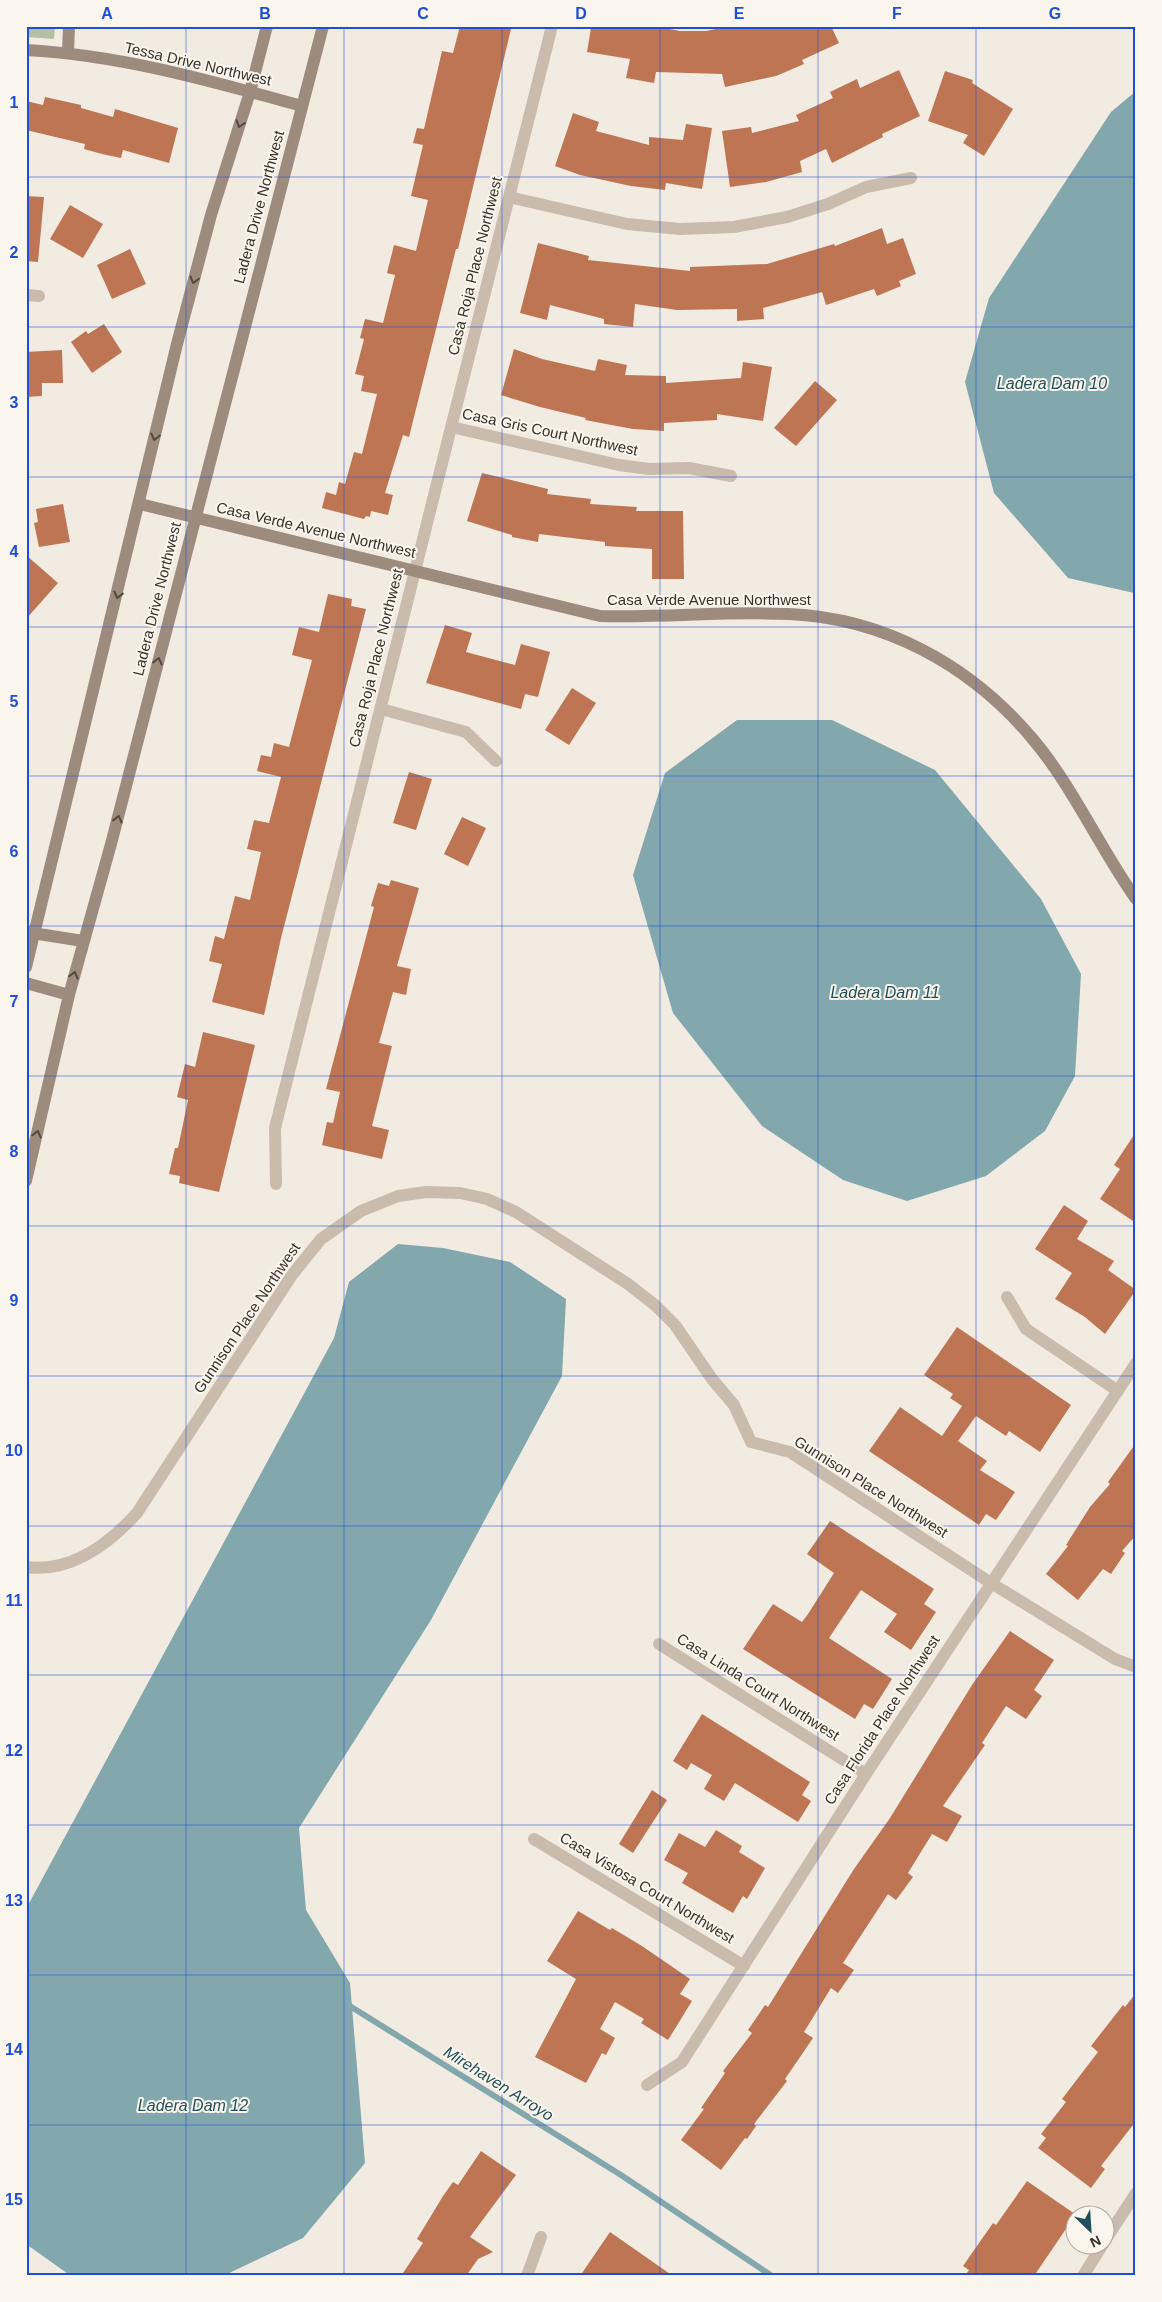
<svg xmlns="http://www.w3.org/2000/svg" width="1162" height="2302" viewBox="0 0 1162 2302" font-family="Helvetica,sans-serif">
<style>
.green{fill:#b3c0a1}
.water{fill:#82a8ad}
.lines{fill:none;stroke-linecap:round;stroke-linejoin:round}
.stream{stroke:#82a8ad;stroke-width:6}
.building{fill:#be7553}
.street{stroke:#cabcad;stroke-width:12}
.secondary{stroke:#9d8c7e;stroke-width:12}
.oneway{stroke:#524840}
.grid{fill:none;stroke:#1d4ed8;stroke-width:1;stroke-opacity:0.55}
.labels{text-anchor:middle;stroke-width:4;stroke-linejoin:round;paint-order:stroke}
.street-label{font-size:15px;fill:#39312b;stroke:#faf5ed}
.water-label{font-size:16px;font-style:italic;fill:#235058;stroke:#faf5ed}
.neatline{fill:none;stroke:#1d4ed8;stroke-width:2}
.grid-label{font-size:16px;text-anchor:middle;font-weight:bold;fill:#1d4ed8}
</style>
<rect width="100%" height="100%" fill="#f2ebe1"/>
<path class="green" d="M26 26H55L54 39 26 37Z"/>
<path class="water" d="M1136 91V592L1134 593 1068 578 994 493 965 382 989 298 1111 112Z
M737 720H832L935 770 1041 899 1081 974 1075 1076 1045 1131 986 1176 907 1201 843 1180 762 1126 673 1013 633 875 665 773Z
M398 1244 443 1248 510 1262 566 1299 562 1376 431 1620 299 1828 306 1910 350 1983 365 2163 303 2238 223 2276H71L26 2244V1909L334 1338 349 1282Z"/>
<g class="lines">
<path class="stream" d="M345 2003 621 2175 772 2276"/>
</g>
<path class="building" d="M460 26H500L511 29 458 249H456L409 437 403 435 385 493 393 495 388 515 371 511 370 517 366 516 364 519 322 508 326 492 336 495 339 482 345 484 354 452 362 454 377 394 361 391 364 376 355 374 364 339 360 338 365 319 383 323 395 275 387 273 394 245 416 251 428 200 411 196 423 145 413 143 417 128 424 129 442 51 453 53Z
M602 26H655L680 31H706L732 26H831L839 43 802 60 804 64 776 76 725 87 722 74 656 72 654 83 626 78 630 59 587 52 591 28 601 29Z
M899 70 920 116 882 134 883 137 832 163 826 149 800 161 802 172 766 182 730 187 722 131 751 127 752 133 799 121 796 115 833 98 830 92 857 79 860 88Z
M945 71 973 80 972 83 1013 109 984 156 963 143 968 135 928 121Z
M45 97 81 105V108L113 117 115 109 178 128 169 163 123 150 121 158 102 154 84 149 85 144 26 130V101L43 105Z
M573 113 599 122 596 131 649 145V137L683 140 686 124 712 128 702 189 666 183 665 190 631 186 580 175 555 166Z
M26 196 44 197 38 262 26 261Z
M70 205 103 224 83 258 50 239Z
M882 228 887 244 903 238 916 274 899 281 901 286 877 296 874 289 826 305 822 292 763 308 764 319 737 321V309L677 310 635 304 633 327 604 324V319L550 305 547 320 520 313 538 243 589 256 588 260 690 271V267L767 264 834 244 835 246Z
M130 249 146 284 112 299 97 265Z
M104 324 122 352 92 373 71 342 86 331 88 334Z
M514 349 542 359 595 371 598 359 627 365 625 375 666 376V383L741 378 743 362 772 367 763 421 717 414V420L664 423V431L633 429 585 420 586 418 540 407 501 395Z
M62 350 63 383H42V396L26 397V352Z
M815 381 837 400 796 446 774 428Z
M482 473 548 489 547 494 591 499 590 504 637 507 636 511H683L684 579H652V549L605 546V542L539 534 538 542 512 537V535L467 521Z
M63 504 70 542 39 547 34 523 38 522 36 509Z
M26 555 58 583 26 619Z
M328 594 352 599 351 606 366 609 281 938 264 1015 212 1002 222 964 209 961 215 936 224 939 235 896 250 900 261 852 247 849 254 820 269 823 281 777 257 771 261 755 271 757 274 743 289 747 312 660 292 655 299 627 319 632Z
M445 625 472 633 466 652 515 665 521 644 550 652 538 697 525 694 521 709 426 683Z
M572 688 596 703 569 745 545 730Z
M409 772 432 779 416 830 393 823Z
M462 817 486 828 468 866 444 854Z
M391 880 419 888 397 966 411 969 406 995 393 992 379 1043 392 1046 372 1126 389 1130 382 1159 322 1145 327 1122 333 1123 340 1092 326 1089 374 907 371 906 378 883 389 886Z
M203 1032 255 1045 219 1192 179 1183 180 1176 169 1174 175 1148H178L188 1100 177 1097 185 1064 195 1067Z
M1136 1132V1223L1100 1199 1120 1169 1114 1165Z
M1064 1205 1088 1221 1077 1239 1114 1261 1108 1270 1136 1290 1105 1334 1085 1317 1055 1299 1072 1273 1035 1249Z
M957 1327 1071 1405 1040 1452 1009 1431 1006 1436 976 1416 958 1441 987 1461 980 1470 1015 1492 996 1520 986 1514 979 1525 869 1451 900 1407 942 1436 962 1406 950 1398 953 1394 924 1375Z
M1136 1443V1535L1122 1551 1125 1553 1111 1574 1103 1569 1078 1600 1046 1574 1068 1546 1066 1545 1090 1507 1110 1484 1108 1482Z
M830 1521 934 1589 924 1604 936 1612 911 1650 884 1632 897 1614 861 1590 829 1638 892 1679 873 1709 864 1704 855 1719 743 1649 773 1604 802 1622 808 1614 834 1573 807 1554Z
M1010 1631 1054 1660 1034 1690 1042 1696 1026 1719 1006 1706 982 1743 985 1745 943 1806 962 1816 947 1842 932 1834 908 1873 913 1877 896 1900 888 1894 843 1963 854 1970 838 1993 831 1988 804 2032 813 2038 785 2079 787 2081 754 2124 756 2126 747 2139 745 2138 721 2170 681 2140 704 2109 701 2108 725 2073 723 2071 752 2033 748 2030 765 2005 768 2007 854 1869 890 1818 972 1685Z
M702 1714 810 1782 802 1795 811 1801 798 1822 735 1783 724 1801 704 1789 712 1775 691 1763 687 1770 673 1761Z
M652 1790 667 1800 633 1853 619 1844Z
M716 1830 742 1846 739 1852 765 1868 747 1899 743 1896 733 1913 682 1883 688 1873 664 1860 679 1833 705 1847Z
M578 1911 610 1930 612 1928 642 1946 690 1979 680 1994 692 2001 668 2040 641 2023 644 2019 615 2002 600 2029 615 2038 606 2055 602 2053 586 2083 535 2057 576 1979 547 1961Z
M1136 1993V2121L1101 2166 1105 2169 1091 2188 1038 2148 1046 2138 1041 2134 1066 2102 1062 2099 1098 2052 1091 2046 1123 2005 1125 2007Z
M481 2151 516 2175 470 2237 493 2252 478 2259 466 2276H401L423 2243 417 2239 443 2196 453 2182 458 2185Z
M1027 2181 1075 2214 1074 2217 1034 2276H965L969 2270 963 2266 993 2223 996 2225Z
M610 2232 673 2276H580Z"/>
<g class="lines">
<path class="street" d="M509 197 627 224 680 229 734 227 787 217 828 204 866 187 911 178
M26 295 39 296
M451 427 619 465 649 469 689 468 731 476
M381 709 466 732 496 761
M276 1184 275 1128 552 26
M1007 1297 1026 1329 1118 1391
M26 1567C71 1573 109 1544 137 1513L292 1275 321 1239 361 1211 398 1196 426 1192 460 1193 487 1199 516 1212 628 1284 655 1305 675 1325 712 1379 734 1405 751 1442 790 1452 991 1583 1115 1659 1136 1667
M659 1644 866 1774
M534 1839 744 1966
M647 2085 682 2062 866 1774 1136 1363
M1104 2242 1136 2193
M527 2276 541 2237
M1083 2276 1103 2244"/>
<path class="secondary" d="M26 50C121 55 211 81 302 106
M68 52 69 26
M140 504 600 616C663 618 726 611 789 614 884 618 970 665 1031 737 1073 786 1099 847 1136 899
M26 932 83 941
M26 967 177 344 211 215 250 92 267 26
M26 983 69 995
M26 1181 69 995 111 844 323 26"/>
</g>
<defs><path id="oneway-chevron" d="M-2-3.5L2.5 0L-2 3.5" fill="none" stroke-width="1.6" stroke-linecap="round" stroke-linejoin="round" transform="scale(1.25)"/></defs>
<g class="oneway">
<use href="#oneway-chevron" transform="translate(240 124) rotate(108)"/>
<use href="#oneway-chevron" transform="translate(194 280) rotate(105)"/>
<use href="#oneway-chevron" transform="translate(155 437) rotate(103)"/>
<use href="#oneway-chevron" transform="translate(118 595) rotate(104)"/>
<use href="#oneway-chevron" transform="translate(158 661) rotate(-76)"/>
<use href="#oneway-chevron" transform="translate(118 819) rotate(-76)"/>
<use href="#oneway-chevron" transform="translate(74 975) rotate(-75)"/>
<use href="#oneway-chevron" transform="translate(37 1134) rotate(-77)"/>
</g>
<path class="grid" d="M186 26V2276M344 26V2276M502 26V2276M660 26V2276M818 26V2276M976 26V2276M26 177H1136M26 327H1136M26 477H1136M26 627H1136M26 776H1136M26 926H1136M26 1076H1136M26 1226H1136M26 1376H1136M26 1526H1136M26 1675H1136M26 1825H1136M26 1975H1136M26 2125H1136"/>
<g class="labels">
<g class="street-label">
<text transform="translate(198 64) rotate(13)" y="5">Tessa Drive Northwest</text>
<text transform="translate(259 207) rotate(-75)" y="5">Ladera Drive Northwest</text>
<text transform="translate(475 266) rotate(-76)" y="5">Casa Roja Place Northwest</text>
<text transform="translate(550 432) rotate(12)" y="5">Casa Gris Court Northwest</text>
<text transform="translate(316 530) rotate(13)" y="5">Casa Verde Avenue Northwest</text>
<text transform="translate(157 599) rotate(-76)" y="5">Ladera Drive Northwest</text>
<text x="709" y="605">Casa Verde Avenue Northwest</text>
<text transform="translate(376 658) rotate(-76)" y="5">Casa Roja Place Northwest</text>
<text transform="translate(247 1318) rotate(-56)" y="5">Gunnison Place Northwest</text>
<text transform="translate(871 1487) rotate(32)" y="5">Gunnison Place Northwest</text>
<text transform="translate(758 1687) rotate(32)" y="5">Casa Linda Court Northwest</text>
<text transform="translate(882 1720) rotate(-57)" y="5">Casa Florida Place Northwest</text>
<text transform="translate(647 1888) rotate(31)" y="5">Casa Vistosa Court Northwest</text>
</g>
<g class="water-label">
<text x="1052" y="389">Ladera Dam 10</text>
<text x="885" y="998">Ladera Dam 11</text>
<text transform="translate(499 2083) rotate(32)" y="6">Mirehaven Arroyo</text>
<text x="193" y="2111">Ladera Dam 12</text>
</g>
</g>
<rect width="1162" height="2302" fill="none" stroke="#faf5ed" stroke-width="55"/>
<g transform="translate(1090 2230) rotate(155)"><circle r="24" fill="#faf5ed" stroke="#ada79f"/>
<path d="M0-4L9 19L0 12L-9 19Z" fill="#235058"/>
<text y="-8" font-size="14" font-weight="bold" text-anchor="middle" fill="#39312b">N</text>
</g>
<rect x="28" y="28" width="1106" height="2246" class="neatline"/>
<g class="grid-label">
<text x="107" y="19">A</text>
<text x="265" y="19">B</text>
<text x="423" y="19">C</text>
<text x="581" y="19">D</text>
<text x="739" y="19">E</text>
<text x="897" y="19">F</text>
<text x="1055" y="19">G</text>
<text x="14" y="108">1</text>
<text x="14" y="258">2</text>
<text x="14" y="408">3</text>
<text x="14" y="557">4</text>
<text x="14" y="707">5</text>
<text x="14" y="857">6</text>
<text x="14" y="1007">7</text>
<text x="14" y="1157">8</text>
<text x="14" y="1306">9</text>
<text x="14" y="1456">10</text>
<text x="14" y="1606">11</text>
<text x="14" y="1756">12</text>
<text x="14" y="1906">13</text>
<text x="14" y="2055">14</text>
<text x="14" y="2205">15</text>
</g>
</svg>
